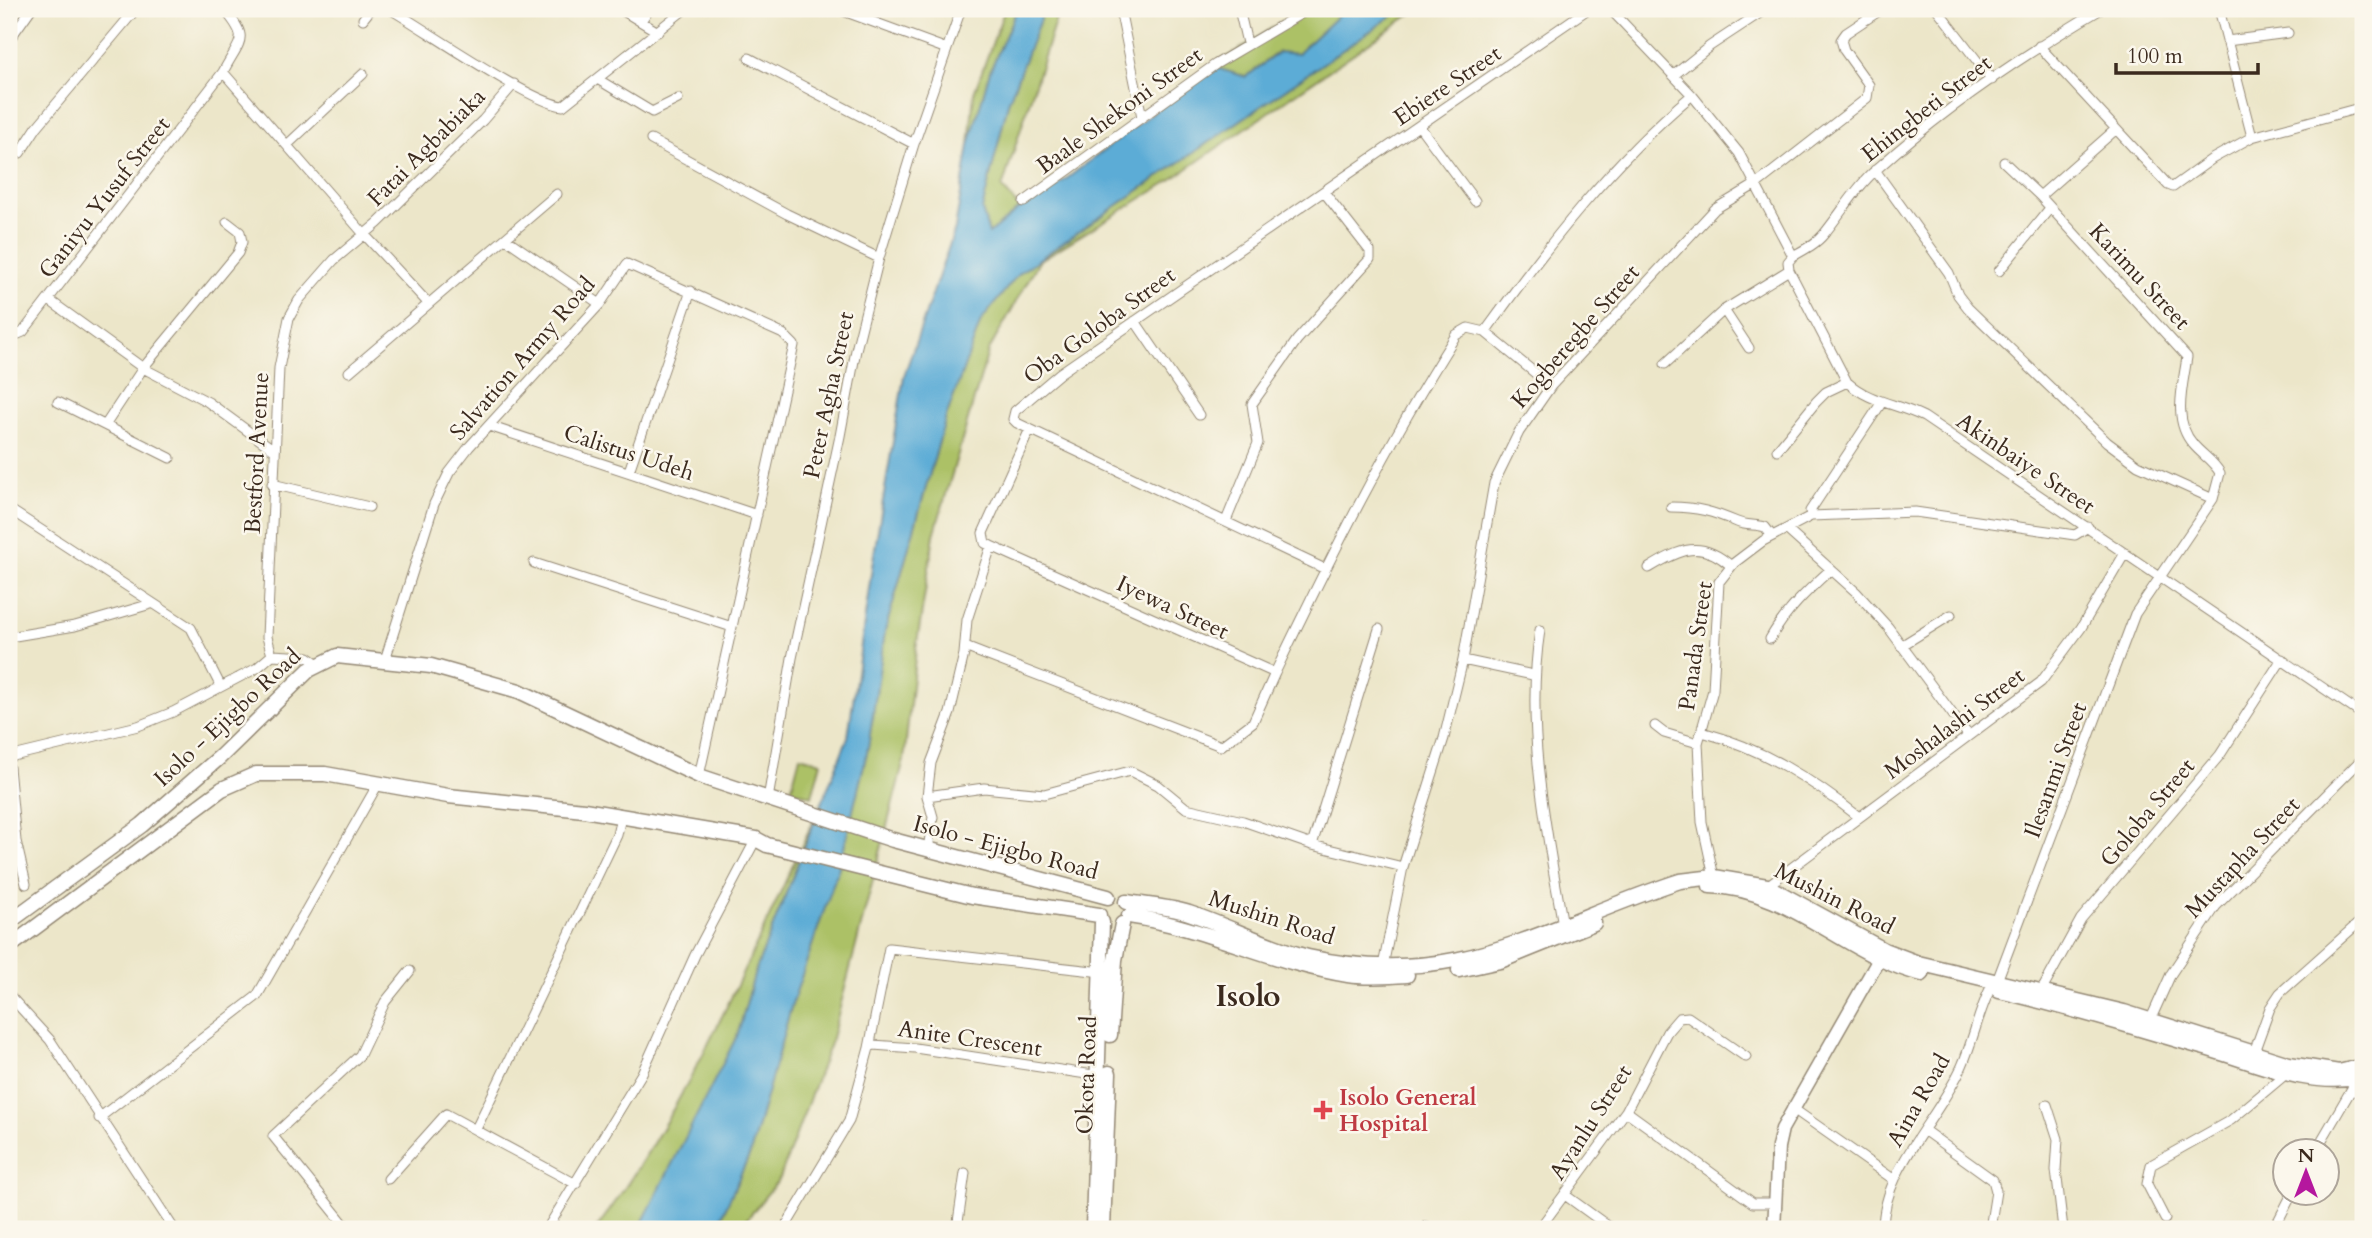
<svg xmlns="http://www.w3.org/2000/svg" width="2372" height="1238" viewBox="0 0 2372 1238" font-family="Cardo,serif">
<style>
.green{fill:#acc166;stroke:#747642;stroke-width:2}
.water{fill:#5bacd6;stroke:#4b6b7a;stroke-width:2}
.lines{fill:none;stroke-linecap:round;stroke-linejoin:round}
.street-casing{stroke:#948874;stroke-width:11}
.secondary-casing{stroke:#948874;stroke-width:15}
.primary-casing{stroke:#948874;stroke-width:17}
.street{stroke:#fff;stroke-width:9}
.secondary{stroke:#fff;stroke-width:12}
.primary{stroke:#fff;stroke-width:14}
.health-dot{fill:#e0444e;stroke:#fbf7ec;stroke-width:2.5}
.labels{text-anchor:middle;stroke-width:5;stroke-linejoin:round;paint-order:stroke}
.street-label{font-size:23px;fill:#3b2a1e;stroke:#fbf7ec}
.health-label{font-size:23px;font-weight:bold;fill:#be3a42;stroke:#fbf7ec;text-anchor:start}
.district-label{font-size:30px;font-weight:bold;fill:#3b2a1e;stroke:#fbf7ec}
</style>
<rect width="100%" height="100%" fill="#fbf7ec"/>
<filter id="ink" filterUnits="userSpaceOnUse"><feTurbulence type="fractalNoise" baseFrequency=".0143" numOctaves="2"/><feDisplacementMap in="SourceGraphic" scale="14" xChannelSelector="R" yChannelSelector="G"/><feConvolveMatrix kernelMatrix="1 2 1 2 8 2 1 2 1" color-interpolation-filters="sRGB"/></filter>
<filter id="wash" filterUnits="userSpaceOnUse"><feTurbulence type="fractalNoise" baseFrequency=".00686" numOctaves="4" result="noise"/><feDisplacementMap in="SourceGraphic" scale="28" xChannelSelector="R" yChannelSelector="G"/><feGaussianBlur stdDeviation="1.57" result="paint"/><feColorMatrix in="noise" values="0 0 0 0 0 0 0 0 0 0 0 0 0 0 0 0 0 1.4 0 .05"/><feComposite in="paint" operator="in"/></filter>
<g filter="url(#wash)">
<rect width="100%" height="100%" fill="#ece6c9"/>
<path class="green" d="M1005 9H1017L990 71 969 145 974 93Z
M1044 9H1059L1002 188 1020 208 989 234 982 210 1008 103Z
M1301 9H1345L1297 54 1278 52 1246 77 1213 67Z
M1401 9H1418L1165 184 1039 261 988 352 934 535 916 649 904 760 832 1038 780 1178 739 1229H716L750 1154 792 1004 840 864 868 748 885 631 946 417 981 321 1019 273Z
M800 756 821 762 812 796 791 790Z
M821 804 755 972 738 1034 645 1220 639 1229H596C691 1101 754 948 821 804Z"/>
<path class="water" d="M1017 9H1044L1008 103 982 210 989 234 1020 208 1053 189 1213 67 1246 77 1279 52 1297 54 1345 9H1402L1019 273 981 321 946 417 885 631 868 748 840 864 792 1004 750 1154 716 1229H639L738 1034 755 972 848 737 873 560 904 376 955 229 969 145 990 71Z"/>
</g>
<g filter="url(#ink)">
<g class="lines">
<g class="street-casing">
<path id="street" d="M390 9C425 29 531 103 563 106L685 9
M620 9 658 32
M838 9 947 49
M1120 9 1142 117
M1239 9 1247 43
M1610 9 1692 95 1739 153 1793 256 1788 262 1789 270 1847 382C1869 402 1898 404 1924 417L2363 715
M1937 9 1992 80
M2219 9 2252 137
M363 19 371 9
M641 21 649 9
M9 40 31 9
M2227 41 2288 33
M2039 46 2168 185 2173 187 2212 159 2252 137 2363 107
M749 58 914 144
M223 72 363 233 428 303
M1674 75 1710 46 1766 9
M599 80 652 112 678 99
M1420 127 1475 201
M651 140 787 214 879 258
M287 145 363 74
M20 153 37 127 136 9
M1875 170 1949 273 1958 295 1968 308 2107 442 2138 465 2213 499
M2040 196 2115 130
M1024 202 1216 64 1309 9
M506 239 600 304
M1793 256C1804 250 1816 244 1824 234 1842 212 1856 187 1878 168 1946 107 2023 55 2101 9
M1999 271 2050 208
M49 300 143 368 208 402 274 450
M1724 310 1749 348
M1135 321 1199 415
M1485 332 1551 386
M9 338 23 332 223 72C241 38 250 40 224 9
M1665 364 1724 310 1789 270
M349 372 557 194
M58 402 170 458
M106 424 143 368 238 253 242 242 240 232 227 222
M489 426 757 515
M1777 450 1816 402 1826 392 1847 382
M629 471 691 291
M272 484 369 507
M1671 507C1697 507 1714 512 1737 522 1746 526 1756 524 1765 527L1772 536
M9 509 191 628 220 685
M1811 516 1915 512 2075 535 2088 527
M1226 521 1258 443 1252 404 1297 340 1370 259V251L1324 192
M1786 529 1856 592 1888 627 1968 735
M991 546 985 543 983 533 1030 429
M534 563 732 627 699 776
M1649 568C1680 549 1701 539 1731 566
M1325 569 1017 423 1013 419 1015 411 1060 373 1588 9
M1540 630C1525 727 1546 830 1563 925
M9 637 75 626 151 604
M1770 639C1785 612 1807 591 1830 570
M1901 646 1951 615
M965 647 1221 746 1253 722 1275 673
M385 660 434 504 449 473 469 447 600 304 627 264 783 334 794 345 732 627
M1463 660 1533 675
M318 664 308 657 272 655 267 637 279 368 289 318 299 300 334 260 378 223 483 120 514 84
M1655 726 1664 733 1698 743
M1702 732C1762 748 1811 779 1859 817
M9 757 138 726 173 712 257 668 272 655
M9 767 16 841 26 884
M927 796 984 788 1044 794 1130 771 1158 785 1186 808 1243 821 1312 845 1403 867
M768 799 792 658 840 436 856 350 879 258 914 144 961 9
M1312 845 1379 629
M928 849 933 817 927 796 931 763 950 713 964 654 967 620 991 546 1275 673C1330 558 1387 444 1456 335L1468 328 1485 332C1547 246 1611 163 1692 95
M1714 877 1702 822 1698 743 1713 690 1719 582 1734 563 1763 541 1811 516 1810 511 1882 402
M1767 886 2041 682 2081 628 2125 553
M1383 966 1403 867 1444 738 1463 660 1494 483 1519 432 1551 386 1715 209 1758 183 1867 98 1869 85 1844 50 1841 40 1846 33 1882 9
M1997 981 2135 614 2213 499 2220 473C2213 460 2202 455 2193 444 2172 420 2183 386 2187 357L2040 196 2004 162
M2042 990 2081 919 2220 755 2282 659
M9 995 50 1040 174 1229
M2149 1023 2171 974 2216 906 2363 758
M869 1048 889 948 1102 972
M2254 1052 2270 1008 2280 993 2363 919
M2352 1089 2363 1096
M2047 1105 2058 1139 2056 1170 2063 1229
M1792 1108 1893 1179
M1626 1111 1753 1203H1775
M99 1118 257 996 378 784
M476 1129 617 835 621 817
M1925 1131 1993 1180 1996 1191 1990 1229
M2316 1150 2358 1078
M388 1179 446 1114 576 1184
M1565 1195 1612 1229
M2165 1219 2147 1184 2151 1165 2231 1120 2286 1074
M1426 1226 1431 1229
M348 1229 273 1136 360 1055 385 1002 410 971
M547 1229 642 1073 695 955 756 839
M784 1229 849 1121 869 1048 873 1045 915 1048 1100 1076
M957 1229 965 1173
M1539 1229 1626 1111 1667 1032 1679 1018 1688 1017 1746 1057
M1883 1229C1883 1169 1938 1120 1962 1066 1973 1041 1978 1014 1990 989
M2274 1229 2293 1192"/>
</g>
<g class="secondary-casing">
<path id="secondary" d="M1774 1229 1778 1147 1782 1129 1879 959"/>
</g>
<g class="primary-casing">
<path id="primary" d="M1710 886C1789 887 1847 956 1922 974
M1126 902C1147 905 1169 907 1189 913 1229 926 1267 947 1308 957 1461 991 1544 925 1680 881L1714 877 1767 886 1884 950 1918 963 2124 1012 2289 1064 2339 1072 2363 1066
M1129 916C1205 927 1272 963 1348 975 1367 978 1388 976 1407 975
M9 922 142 825 220 757 309 670 337 656 431 666 519 691 699 776 893 840 1108 897
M9 947 222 789 256 774H325L448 796 584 810 756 839 767 845 972 896 1099 915
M1459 970 1500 961 1594 923
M1999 991C2071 1007 2141 1030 2212 1050 2262 1065 2310 1088 2363 1077
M1110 1035 1115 960 1122 924
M1093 1229 1102 922
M1103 1229 1109 1073"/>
</g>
<use href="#street" class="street"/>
<use href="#secondary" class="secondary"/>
<use href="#primary" class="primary"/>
</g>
</g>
<path class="health-dot" d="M1319.5 1099.5h7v7h7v7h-7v7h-7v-7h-7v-7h7z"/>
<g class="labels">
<g class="street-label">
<text transform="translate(1447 85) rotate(-34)" y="8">Ebiere Street</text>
<text transform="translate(1926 108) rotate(-38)" y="8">Ehingbeti Street</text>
<text transform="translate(1119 110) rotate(-36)" y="8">Baale Shekoni Street</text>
<text transform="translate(426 147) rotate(-45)" y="8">Fatai Agbabiaka</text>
<text transform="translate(104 197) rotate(-52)" y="8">Ganiyu Yusuf Street</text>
<text transform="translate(2140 276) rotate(47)" y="8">Karimu Street</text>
<text transform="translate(1099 325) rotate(-36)" y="8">Oba Goloba Street</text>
<text transform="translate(1575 336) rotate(-49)" y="8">Kogberegbe Street</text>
<text transform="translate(522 358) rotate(-49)" y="8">Salvation Army Road</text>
<text transform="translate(828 395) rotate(-78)" y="8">Peter Agha Street</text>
<text transform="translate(629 452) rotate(18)" y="8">Calistus Udeh</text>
<text transform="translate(256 453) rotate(-87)" y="8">Bestford Avenue</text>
<text transform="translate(2026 463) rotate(34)" y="8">Akinbaiye Street</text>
<text transform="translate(1173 607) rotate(25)" y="8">Iyewa Street</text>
<text transform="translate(1695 646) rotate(-82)" y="8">Panada Street</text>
<text transform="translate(227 717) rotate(-43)" y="8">Isolo - Ejigbo Road</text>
<text transform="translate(1954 723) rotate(-37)" y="8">Moshalashi Street</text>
<text transform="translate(2055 770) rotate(-70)" y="8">Ilesanmi Street</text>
<text transform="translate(2147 812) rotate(-50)" y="8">Goloba Street</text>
<text transform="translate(1006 847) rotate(15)" y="8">Isolo - Ejigbo Road</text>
<text transform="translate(2242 857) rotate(-47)" y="8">Mustapha Street</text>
<text transform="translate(1835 898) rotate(27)" y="8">Mushin Road</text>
<text transform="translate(1272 917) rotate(18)" y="8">Mushin Road</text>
<text transform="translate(970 1038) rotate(8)" y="8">Anite Crescent</text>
<text transform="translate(1086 1075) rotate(-88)" y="8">Okota Road</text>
<text transform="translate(1918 1100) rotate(-60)" y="8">Aina Road</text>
<text transform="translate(1590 1122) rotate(-57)" y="8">Ayanlu Street</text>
</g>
<g class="health-label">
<text x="1339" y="1105">Isolo General<tspan x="1339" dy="26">Hospital</tspan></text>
</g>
<g class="district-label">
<text x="1248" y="1006">Isolo</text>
</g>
</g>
<rect width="2372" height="1238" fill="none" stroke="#fbf7ec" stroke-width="35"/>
<g transform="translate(2306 1172)"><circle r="33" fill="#fbf7ec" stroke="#aea59a" stroke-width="2"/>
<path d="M0-5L12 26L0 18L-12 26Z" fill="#b5179e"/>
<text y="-10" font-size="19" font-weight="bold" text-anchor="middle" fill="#3b2a1e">N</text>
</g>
<path d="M2116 63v10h142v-10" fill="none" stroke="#3b2a1e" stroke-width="3.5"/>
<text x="2127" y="63" font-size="21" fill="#3b2a1e" stroke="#fbf7ec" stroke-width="5" paint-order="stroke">100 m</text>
</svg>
